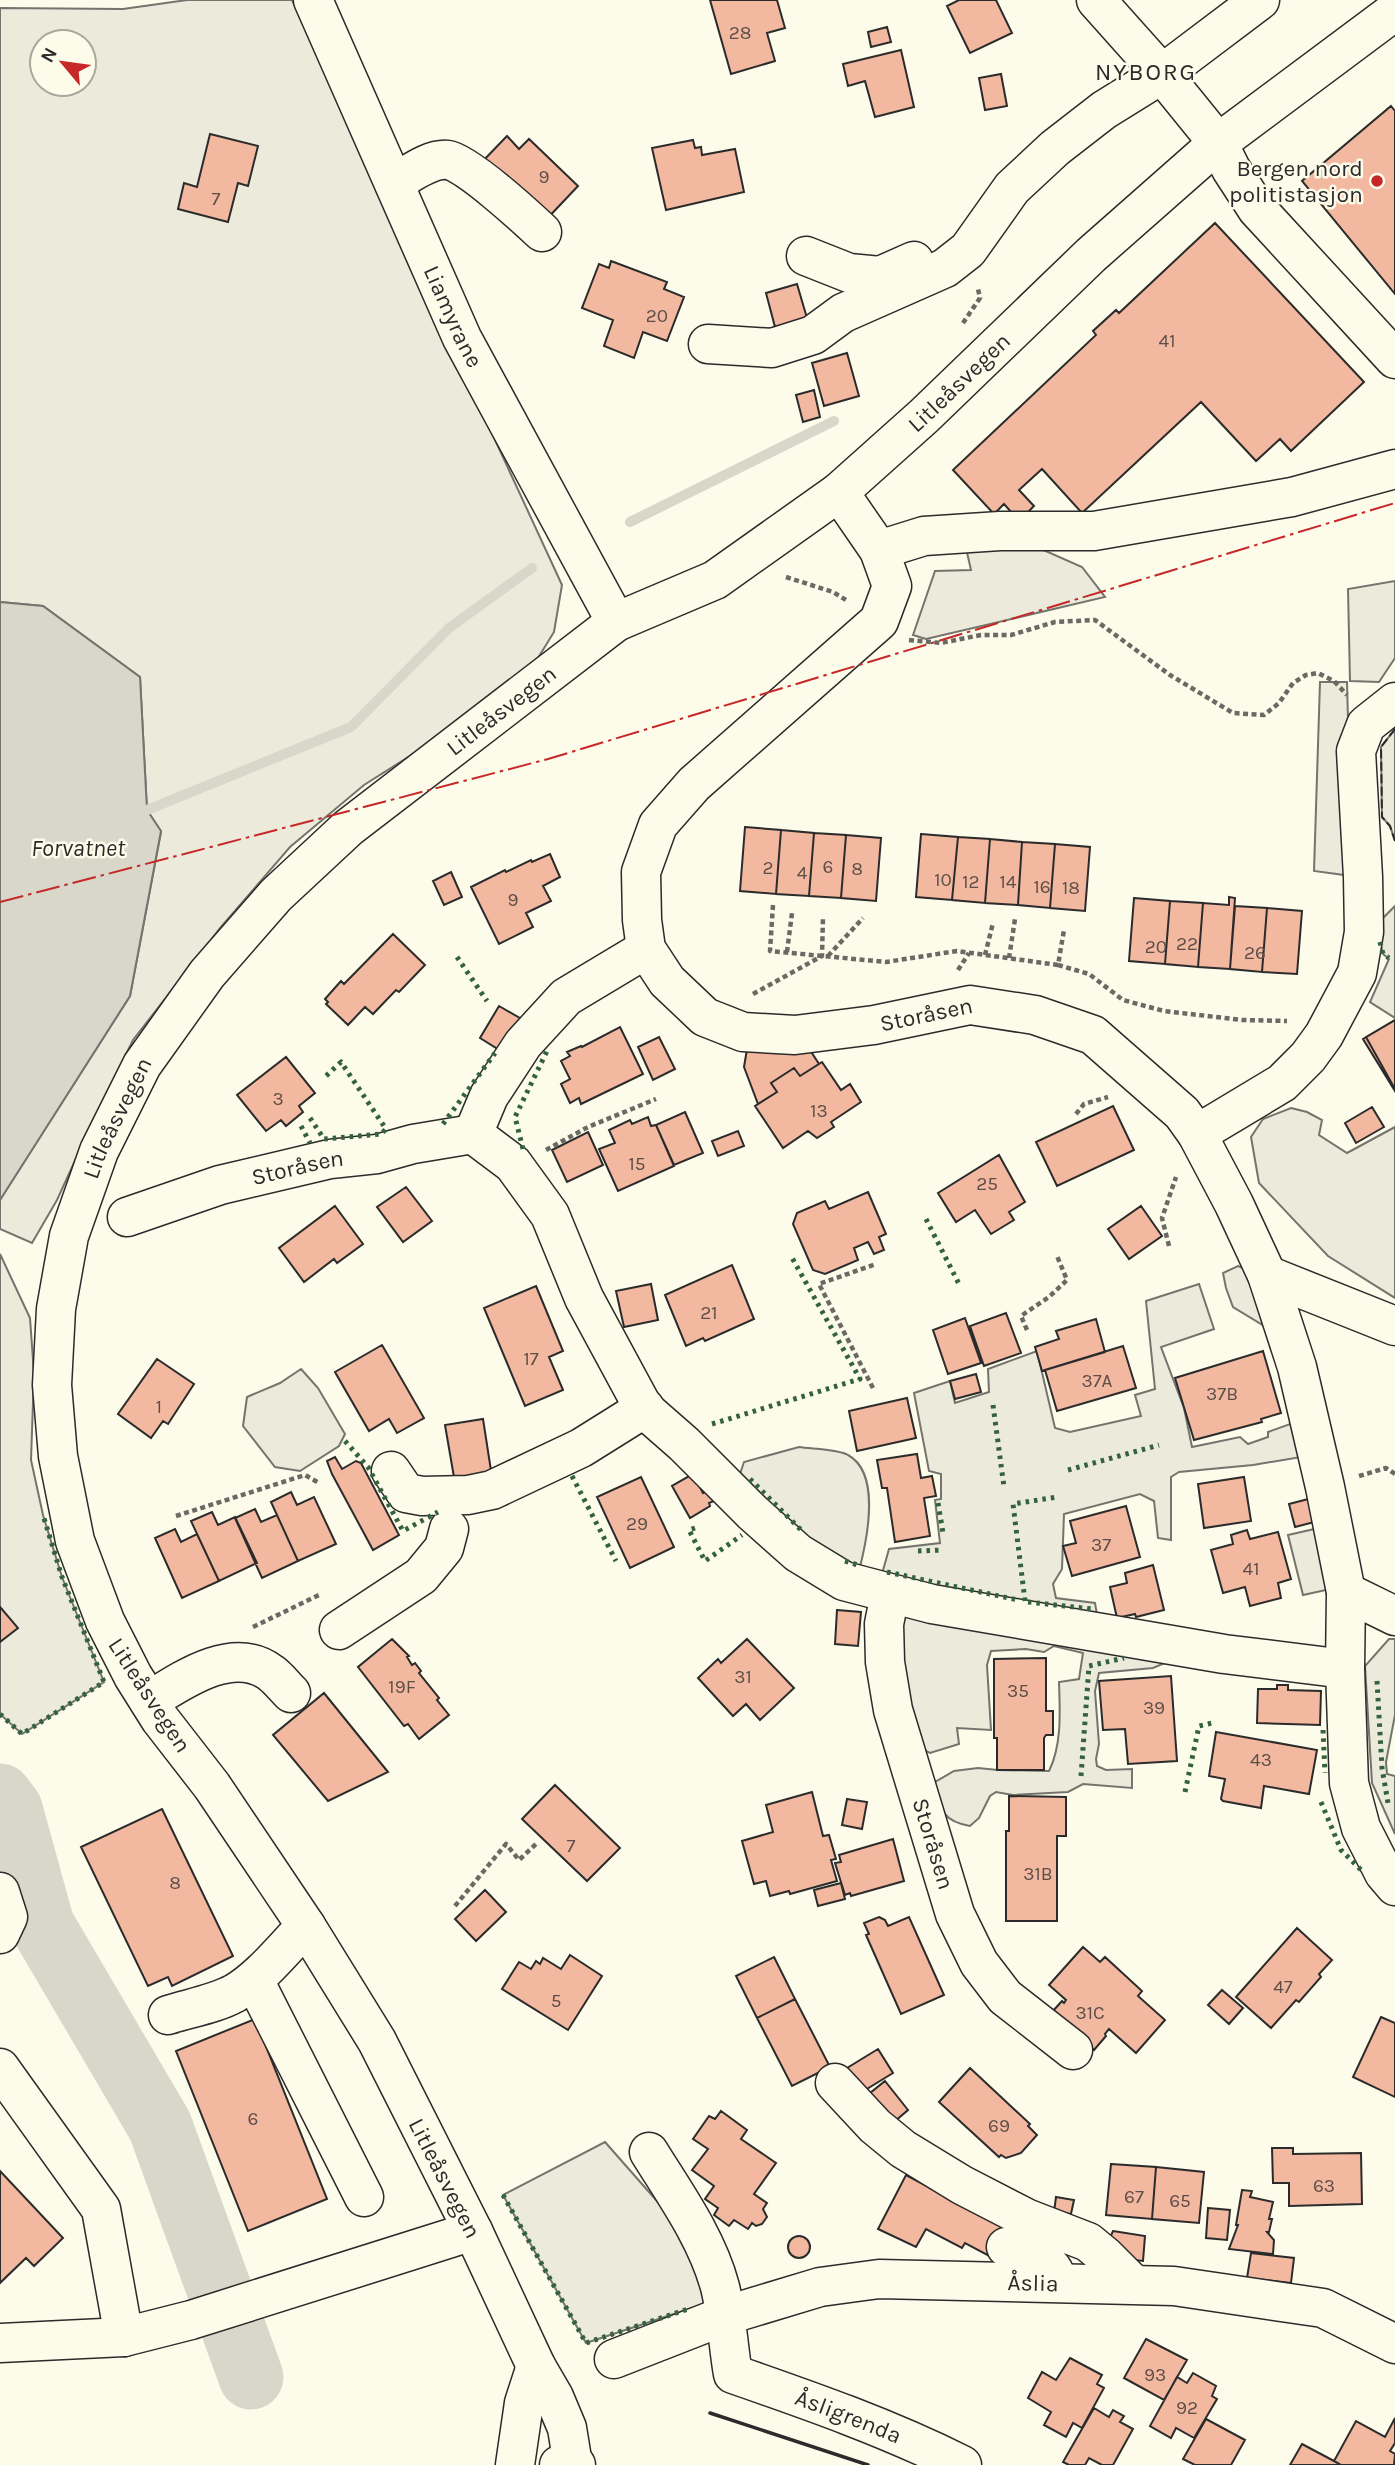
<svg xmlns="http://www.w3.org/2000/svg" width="1395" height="2465" viewBox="0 0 1395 2465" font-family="Karla,sans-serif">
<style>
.green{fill:#ecebdb;stroke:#74746e;stroke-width:2;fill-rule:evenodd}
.parking{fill:#eceadb;stroke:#74746e;stroke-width:2}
.water{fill:#d8d7c9;stroke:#74746e;stroke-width:2}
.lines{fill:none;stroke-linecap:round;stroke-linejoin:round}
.stream{stroke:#d8d7c9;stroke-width:10}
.river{stroke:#d8d7c9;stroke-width:65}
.building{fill:#f2b8a0;stroke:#2b2b2b;stroke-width:2}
.minor-casing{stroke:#2b2b2b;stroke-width:41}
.major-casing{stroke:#2b2b2b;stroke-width:41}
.path{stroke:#6a6964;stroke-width:4.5;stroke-dasharray:5 3.5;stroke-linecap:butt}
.minor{stroke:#fdfbea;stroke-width:38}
.major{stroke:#fdfbea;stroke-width:38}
.hedge{stroke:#34623c;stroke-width:5;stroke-dasharray:3.5 5;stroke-linecap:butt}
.fence{stroke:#2b2b2b;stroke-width:2;stroke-dasharray:9 3.5;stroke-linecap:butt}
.wall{stroke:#2b2b2b;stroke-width:3.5}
.power{stroke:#c62828;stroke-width:2;stroke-dasharray:24 5 3.5 5;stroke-linecap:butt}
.poi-dot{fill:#c62828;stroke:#fdfbea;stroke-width:2.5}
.labels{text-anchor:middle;stroke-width:5;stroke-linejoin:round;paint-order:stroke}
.number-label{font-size:19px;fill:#5d4e48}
.poi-label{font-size:23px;fill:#2b2b2b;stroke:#fdfbea;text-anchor:end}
.street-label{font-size:23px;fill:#2b2b2b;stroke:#fdfbea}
.neighbourhood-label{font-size:24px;letter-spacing:2px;fill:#2b2b2b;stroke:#fdfbea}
.water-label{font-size:24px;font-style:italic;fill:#2b2b2b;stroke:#fdfbea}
</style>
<rect width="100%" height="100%" fill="#fdfbea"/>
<path class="green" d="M187 0H292L562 585 554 632 533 666 486 708 364 785 290 847 221 927 133 1040 96 1115 57 1200 32 1243 0 1229V1200L130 996 161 832 147 810 140 677 43 606 0 602V8L123 9ZM42 42H84V84H42Z
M1395 729V841L1390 826 1382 817 1381 747Z
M1291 1108 1307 1112 1322 1120 1319 1135 1347 1153 1395 1127V1298L1328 1256 1259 1183 1251 1137 1263 1119Z
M0 1254 30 1318 34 1374 31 1460 43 1515 62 1577 104 1682 22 1734 0 1714Z
M1238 1266 1253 1272 1313 1455 1253 1465 1179 1472 1171 1477V1540L1158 1538 1154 1501 1140 1494 1064 1514 1062 1569 1053 1584 1056 1598 1095 1603 1097 1615 1040 1609 882 1574 889 1549 940 1543 935 1500 941 1499V1474L929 1471 914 1393 950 1381 955 1403 989 1392 988 1369 1037 1351 1055 1428 1070 1432 1141 1416 1135 1395 1155 1389 1146 1301 1199 1284 1214 1329 1161 1347 1184 1408 1192 1447 1240 1437 1248 1444 1268 1437V1432L1299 1421 1269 1329 1233 1307 1226 1288 1223 1273Z
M301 1369 318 1388 345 1434 339 1446 300 1471 275 1467 243 1426 247 1397 280 1383Z
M799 1447C811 1449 838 1449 848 1455 881 1473 867 1539 860 1567L824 1558 738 1480 744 1462Z
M1323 1527 1326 1590 1303 1595 1288 1535Z
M904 1615 1179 1657 1153 1668 1099 1673 1095 1691 1099 1744 1096 1759 1097 1766 1106 1770 1132 1769V1788L1083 1784 1068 1792 1013 1795 996 1792 990 1796 979 1818 970 1826C940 1821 941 1808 935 1782L954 1771 978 1768 998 1770 1049 1771C1062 1745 1060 1711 1059 1682L1079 1679 1083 1653 1054 1646 1044 1652 1026 1649 991 1651 987 1665 991 1730 957 1728 959 1744 930 1753 916 1746 897 1643Z
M1389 1639H1395V1715L1386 1762 1387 1774 1395 1776V1834L1372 1783 1365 1666Z
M605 2142 686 2234 710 2302 586 2343 503 2195Z"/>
<path class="parking" d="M966 548H1039L1082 567 1105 597 926 639 913 635 935 571 971 570Z
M1395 581V658L1379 682 1350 681 1348 589Z
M1320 682H1347L1352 876 1314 871Z
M1395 906V1018L1370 1002 1389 959 1383 954 1380 941 1381 920Z"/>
<path class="water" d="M0 602 43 606 140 677 147 810 161 831 130 996 0 1200Z"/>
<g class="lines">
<path class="stream" d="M630 522 834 421
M147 810 351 727 449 628 532 568"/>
<path class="river" d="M0 1796 10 1809 42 1925 160 2126 251 2377"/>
</g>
<path class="building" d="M710 0H777L785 28 767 33 775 61 731 74Z
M959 0H996L1012 33 970 53 947 6Z
M887 27 891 42 871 47 868 32Z
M901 50 914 107 875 117 865 81 848 86 843 64Z
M1001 74 1007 106 985 110 979 78Z
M1391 106 1395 111V294L1302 181Z
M210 134 258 146 248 186 238 183 228 222 178 209 184 183 197 187Z
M507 136 519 149 529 139 578 186 543 223 480 164Z
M693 140 695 148 701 147 702 155 735 149 744 192 666 210 652 148Z
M1215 223 1364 382 1291 451 1280 439 1256 461 1201 402 1082 513 1042 469 1019 490 1034 506 1026 514 1012 513 1004 504 994 514 953 470 1096 335 1093 331 1116 310 1119 313Z
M611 261 667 282 664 289 684 297 667 341 643 332 634 358 604 346 613 320 582 308 599 264 609 268Z
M797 284 807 318 775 327 766 293Z
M847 353 859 396 824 406 812 363Z
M814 390 820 417 803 422 796 395Z
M745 827 781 830 776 894 740 891Z
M781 830 814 833 809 896 776 894Z
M814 833 846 835 841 898 809 896Z
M921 834 958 837 952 900 916 897Z
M846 835 881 838 876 901 841 898Z
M958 837 990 839 985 903 952 900Z
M990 839 1022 842 1018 905 985 903Z
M1022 842 1055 844 1050 908 1018 905Z
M1055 844 1090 847 1085 911 1050 908Z
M550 854 560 877 543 886 551 901 526 913 533 927 499 944 471 887 505 870 506 872 531 860 532 862Z
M451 872 462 897 444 905 433 881Z
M1229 897 1235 898 1230 969 1198 967 1203 903 1229 905Z
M1134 898 1170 901 1165 964 1129 961Z
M1170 901 1203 903 1198 967 1165 964Z
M1235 906 1267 908 1262 972 1230 969Z
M1267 908 1302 911 1297 974 1262 972Z
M393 934 425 965 399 992 396 990 373 1014 365 1007 348 1025 326 1004 328 1002 325 999 341 981 344 984Z
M499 1006 520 1018 501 1051 480 1038Z
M1395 1020V1089L1366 1037Z
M1395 1020V1091L1363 1039Z
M620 1027 643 1074 581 1104 579 1098 570 1103 561 1084 570 1079 561 1061 570 1056 567 1052 581 1046 582 1047Z
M659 1037 675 1069 653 1080 638 1047Z
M747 1049 810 1050 819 1064 800 1076 794 1068 771 1083 777 1092 758 1104 744 1067Z
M286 1057 315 1093 299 1106 303 1112 286 1126 281 1120 266 1131 237 1095Z
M822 1062 841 1090 850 1084 861 1102 831 1122 834 1127 817 1138 808 1131 783 1148 755 1106 777 1092 771 1083 794 1068 800 1076Z
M1113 1106 1134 1150 1057 1186 1036 1142Z
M1372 1107 1384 1127 1356 1143 1345 1123Z
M685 1112 703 1153 674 1165 656 1125Z
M648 1117 651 1126 656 1125 674 1166 618 1191 599 1149 615 1143 609 1130 630 1120 632 1124Z
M738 1131 744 1146 718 1156 712 1141Z
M588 1132 603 1165 567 1182 552 1150Z
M999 1155 1025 1202 1009 1212 1014 1220 991 1234 975 1210 956 1222 938 1193Z
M406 1187 432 1221 403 1242 377 1207Z
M868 1192 886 1234 879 1237 884 1250 874 1254 868 1242 854 1248 858 1260 825 1274 813 1270 793 1224 797 1213 825 1201 829 1209Z
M335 1206 363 1244 337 1263 334 1259 304 1282 279 1248Z
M1141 1206 1162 1236 1129 1259 1108 1229Z
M732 1265 754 1319 705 1341 703 1338 686 1346 665 1295Z
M651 1284 658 1320 624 1327 616 1291Z
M536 1286 563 1351 549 1357 563 1390 525 1406 484 1308Z
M1006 1313 1021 1353 984 1366 970 1326Z
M965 1318 981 1363 948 1374 933 1330Z
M1096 1319 1105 1352 1042 1371 1035 1347 1059 1339 1056 1331Z
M382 1345 424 1418 397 1433 389 1419 369 1431 335 1372Z
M1123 1346 1136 1388 1057 1411 1045 1370Z
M1263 1351 1281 1413 1261 1419 1262 1422 1194 1440 1175 1378Z
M157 1359 194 1384 168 1424 163 1421 151 1438 118 1414Z
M976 1374 981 1392 955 1399 950 1381Z
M907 1398 916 1438 857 1451 849 1411Z
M483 1419 492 1477 455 1483 445 1425Z
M917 1454 921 1478 932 1476 936 1496 924 1498 930 1536 895 1542 887 1488H882L877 1460Z
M335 1457 342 1469 356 1461 361 1463 399 1535 373 1550 332 1474 327 1461Z
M693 1474 703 1493 708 1490 714 1501 709 1503 710 1506 690 1518 672 1486Z
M641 1477 674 1547 630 1568 597 1497Z
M1244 1477 1251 1521 1204 1528 1198 1484Z
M291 1492 297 1505 314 1497 336 1544 298 1561 271 1502Z
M1316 1497 1322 1520 1295 1527 1289 1504Z
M1126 1506 1140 1557 1072 1576 1063 1546 1076 1543 1070 1521Z
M255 1509 261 1522 277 1515 298 1561 262 1578 235 1518Z
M212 1512 218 1525 235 1517 257 1563 219 1581 191 1521Z
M175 1529 181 1542 197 1534 219 1581 182 1598 155 1538Z
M1247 1530 1250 1539 1278 1532 1291 1579 1278 1583 1281 1598 1250 1606 1245 1587 1223 1593 1211 1550 1233 1544 1231 1535Z
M1153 1565 1164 1610 1136 1617 1135 1614 1117 1618 1110 1587 1127 1583 1125 1573Z
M0 1607 18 1628 0 1642Z
M837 1610 861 1612 858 1646 835 1644Z
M392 1639 409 1656 407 1657 412 1665 415 1663 421 1671 419 1673 439 1698 437 1700 449 1715 419 1739 408 1724 404 1726 358 1667Z
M747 1639 794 1688 760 1720 746 1704 733 1716 698 1678 718 1659 721 1663Z
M1046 1658V1711H1053V1735H1046L1044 1738V1770H997V1738H994V1659Z
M1171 1676 1177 1761 1128 1764 1125 1729 1103 1730 1099 1681Z
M1277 1685H1288V1690L1321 1691 1320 1725 1257 1723 1258 1689H1277Z
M324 1693 388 1772 328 1801 273 1735Z
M1216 1732 1317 1750 1309 1794 1264 1786 1261 1808 1223 1801 1221 1799 1225 1779 1209 1776Z
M555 1785 620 1848 587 1881 522 1819Z
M812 1792 823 1836 829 1835 836 1859 831 1860 837 1881 790 1894 789 1891 770 1896 766 1881 754 1884 742 1841 773 1832 766 1805Z
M1009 1796 1066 1797V1836H1057V1921H1006V1831H1009Z
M847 1799 867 1802 862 1829 842 1825Z
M162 1809 233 1956 172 1986 168 1977 148 1986 81 1847Z
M893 1839 904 1881 851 1896 850 1893 845 1895 835 1863 841 1862 839 1855Z
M841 1883 845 1899 818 1906 814 1890Z
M485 1890 506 1912 476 1941 455 1919Z
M879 1917 885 1920 888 1926 909 1917 944 1995 901 2014 866 1935 869 1934 864 1923Z
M1297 1928 1332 1960 1319 1974 1321 1977 1299 2002 1296 2000 1271 2028 1236 1997Z
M1083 1947 1100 1962 1105 1957 1142 1991 1138 1996 1165 2020 1136 2053 1109 2029 1105 2034 1106 2036 1094 2050 1052 2012 1062 2001 1064 2003 1066 2000 1049 1985Z
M570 1955 602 1976 568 2030 502 1989 519 1962 531 1969 536 1961 540 1964 543 1958 561 1969Z
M774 1957 795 1999 757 2018 736 1976Z
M1222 1990 1243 2008 1229 2024 1208 2005Z
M795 1999 830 2067 792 2086 757 2018Z
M1381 2017 1395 2023V2097L1353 2077Z
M255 2019 327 2199 248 2231 176 2051Z
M878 2049 893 2073 862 2092 847 2068Z
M970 2068 1030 2124 1028 2126 1037 2135 1021 2153 1006 2158 1001 2155 999 2157 939 2102Z
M885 2081 908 2110 888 2127 864 2098Z
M721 2111 747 2130 741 2139 776 2163 754 2194 767 2203 763 2209 767 2217 762 2224 756 2226 752 2223 748 2229 734 2220 729 2226 714 2215 718 2208 705 2199 714 2186 692 2170 708 2149 693 2139 709 2116 715 2119Z
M1272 2148H1293V2154L1361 2153 1362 2204 1289 2206V2183H1273Z
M1111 2164 1156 2167 1152 2219 1106 2215Z
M1156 2167 1204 2172 1199 2223 1152 2219Z
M0 2171 63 2238 34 2266 26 2258 0 2283Z
M906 2175 1008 2229 993 2258 965 2243 962 2248 926 2229 916 2247 878 2229Z
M1242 2190 1252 2191 1250 2197 1273 2202 1269 2219H1272L1269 2232H1267L1274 2240 1273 2254 1229 2249 1238 2225H1236Z
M1056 2197 1074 2200 1071 2214 1054 2212Z
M1208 2208 1230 2210 1227 2240 1206 2238Z
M1113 2231 1145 2236 1143 2261 1125 2259 1107 2244Z
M788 2247a11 11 0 1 1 22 0a11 11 0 1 1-22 0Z
M1251 2253 1294 2258 1291 2283 1247 2278Z
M1146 2339 1187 2360 1164 2400 1124 2378Z
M1070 2358 1102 2375 1097 2384 1104 2388 1082 2428 1073 2423 1066 2437 1044 2425 1051 2412 1028 2398 1042 2372 1056 2380Z
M1193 2373 1216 2386 1212 2396 1217 2399 1194 2438 1176 2428 1171 2438 1150 2426 1177 2377 1187 2383Z
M1094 2408 1109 2417 1113 2410 1124 2416 1120 2422 1133 2429 1113 2465H1102L1089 2458 1085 2465H1069L1063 2462Z
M1395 2418V2443L1390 2451 1395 2454 1394 2465H1341L1334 2461 1356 2421 1385 2437Z
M1206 2419 1245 2440 1231 2465H1195L1183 2459Z
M1302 2444 1334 2461 1341 2465H1290Z"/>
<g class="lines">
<g class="minor-casing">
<g id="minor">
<path id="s1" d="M313 0 462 338 616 622"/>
<path d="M1096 0 1162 74 1218 143 1231 169 1257 209 1395 359"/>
<path d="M394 183C410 174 430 158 448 160 466 162 527 218 542 232"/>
<path d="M806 256 849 273 880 276 914 261"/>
<path d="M708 344 772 348 813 335 843 313 945 268 968 250 1012 188 1055 148 1104 110 1162 74 1260 0"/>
<path id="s2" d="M839 492 879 550 892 586 879 621 694 784 658 825 641 872 642 920 646 949 667 981 705 1017 743 1032 795 1035 874 1025 970 1005 1035 1015 1093 1035 1182 1113 1197 1134 1234 1204 1267 1275 1297 1367 1325 1487 1346 1592 1345 1669 1349 1783 1361 1828 1384 1873 1395 1886"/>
<path d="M879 550 924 536 1000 531H1094L1292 497 1395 469"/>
<path d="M646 949 566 997 523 1044 489 1096 473 1134 513 1164 550 1215 584 1298 644 1409 684 1444 753 1513 798 1553 844 1581 932 1604 1224 1654 1345 1669"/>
<path d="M1197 1134 1282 1083 1308 1057 1324 1035 1357 973 1364 932 1363 877 1356 751 1366 725 1395 702"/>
<path id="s3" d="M127 1217 220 1185 330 1159 377 1154 413 1144 473 1134"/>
<path d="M1267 1275 1395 1326"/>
<path d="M391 1471 406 1493 422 1496 468 1495 492 1490 581 1448 645 1408"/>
<path d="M1346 1592 1395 1616"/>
<path id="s4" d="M890 1594 884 1624 885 1662 893 1710 955 1914 979 1963 1005 1997 1073 2050"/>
<path d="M339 1630 421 1576 444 1548 449 1529"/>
<path d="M149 1701C181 1681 233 1644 271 1673 278 1678 284 1686 291 1693"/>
<path d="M0 1892 8 1917 0 1934"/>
<path d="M254 1980 364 2197"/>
<path d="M168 2015C190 2008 215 2004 235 1993 262 1977 284 1948 306 1926"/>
<path d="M0 2068 101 2209 124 2337"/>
<path d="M835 2083 875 2126 903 2149 962 2185 1026 2218 1088 2242 1105 2256 1133 2284"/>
<path id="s5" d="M649 2152C675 2194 707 2238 720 2287 727 2315 728 2346 733 2374 811 2401 888 2428 962 2465"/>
<path d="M1006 2247C1029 2254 1051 2255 1058 2282"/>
<path d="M0 2343 124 2337 191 2320 473 2231"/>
<path id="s6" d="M614 2359 724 2316 820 2287 879 2279 1174 2286 1323 2308 1395 2344"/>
<path d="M515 2465 524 2403 536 2366"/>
<path id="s7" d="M573 2465 567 2428 554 2397 536 2366 473 2231 377 2041 306 1926 212 1786 160 1719 133 1676 105 1621 75 1541 58 1456 52 1385 56 1309 69 1236 99 1151 142 1065 207 974 276 895 348 828 616 622 715 580 839 492 924 416 1091 255 1218 143 1395 11"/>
</g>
</g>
<g class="major-casing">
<path id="major" d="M559 2465H576"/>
</g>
<path class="path" d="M963 323 980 298 978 289
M786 577 833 592 846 600
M909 640 941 643 981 635H1011L1055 622 1095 620 1170 675 1233 713 1264 715 1279 703 1293 683 1306 675 1318 673 1334 681 1347 695
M773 905 770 951 886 962 957 951 1058 965 1064 930
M787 952 792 913
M985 955 993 923
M828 956 863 918
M1009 958 1015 919
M1058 965 1089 974 1123 1000 1164 1011 1242 1020 1287 1021
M958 970 969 953
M753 994 822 956 823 917
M1076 1114 1084 1104 1108 1097
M546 1150 588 1127 656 1099
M1169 1246 1162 1218 1176 1177
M1027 1330 1021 1316 1049 1297 1067 1280 1057 1256
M873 1388 819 1284 876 1264
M1359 1476 1386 1468 1395 1474
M176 1516 305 1475 319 1483
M253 1627 321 1594
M455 1906 506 1844 519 1860 536 1844"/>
<use href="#minor" class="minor"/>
<use href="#major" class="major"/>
<path class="hedge" d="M1380 942 1383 954 1389 958
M457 957 487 1001
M310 1118 324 1139 381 1134 386 1129 341 1062 326 1076
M443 1124 495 1053
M301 1126 310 1143
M523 1149 515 1117 547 1051
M926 1219 959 1284
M993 1405 1004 1487
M712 1424 860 1379 791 1256
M345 1441 368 1467 403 1531 438 1512
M1068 1470 1159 1445
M572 1476 616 1561
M750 1479 801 1530
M938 1503 943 1533
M695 1528 689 1530 705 1561 742 1535
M918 1551 943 1550
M845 1561 858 1565
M887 1572 1018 1600
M1025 1601 1013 1504 1057 1497
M1028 1602 1092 1609
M1377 1681 1382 1768 1388 1803
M0 1714 22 1734 104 1682 62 1577 43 1515
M1323 1730 1325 1773
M1081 1776 1089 1666 1124 1658
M1185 1792 1199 1726 1212 1723
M1321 1802 1341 1850 1364 1873
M503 2195 586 2343 688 2309"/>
<path class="fence" d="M1395 729 1381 747 1382 817 1390 826 1395 841"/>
<path class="wall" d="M710 2413 868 2465"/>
<path class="power" d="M0 902 548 759 1395 503"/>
</g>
<circle class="poi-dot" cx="1377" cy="181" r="7"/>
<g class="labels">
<g class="number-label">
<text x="740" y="39">28</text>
<text x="544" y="183">9</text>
<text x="216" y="205">7</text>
<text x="657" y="322">20</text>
<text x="1167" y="347">41</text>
<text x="828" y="873">6</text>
<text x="768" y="874">2</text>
<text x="857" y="875">8</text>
<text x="802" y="879">4</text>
<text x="943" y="886">10</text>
<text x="971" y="888">12</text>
<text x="1008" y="888">14</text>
<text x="1042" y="893">16</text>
<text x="1071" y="894">18</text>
<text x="513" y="906">9</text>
<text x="1187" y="950">22</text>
<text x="1156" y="953">20</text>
<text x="1255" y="959">26</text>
<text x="278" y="1105">3</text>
<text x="819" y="1117">13</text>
<text x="637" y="1170">15</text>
<text x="987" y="1190">25</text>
<text x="709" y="1319">21</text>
<text x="531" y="1365">17</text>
<text x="1097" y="1387">37A</text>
<text x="1222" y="1400">37B</text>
<text x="159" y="1413">1</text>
<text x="637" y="1530">29</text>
<text x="1101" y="1551">37</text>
<text x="1251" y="1575">41</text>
<text x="743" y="1683">31</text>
<text x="402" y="1693">19F</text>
<text x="1018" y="1697">35</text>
<text x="1154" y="1714">39</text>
<text x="1261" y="1766">43</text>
<text x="571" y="1852">7</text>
<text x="1038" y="1880">31B</text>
<text x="175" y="1889">8</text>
<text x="1283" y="1993">47</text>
<text x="556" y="2007">5</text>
<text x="1090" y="2019">31C</text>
<text x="253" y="2125">6</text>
<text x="999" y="2132">69</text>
<text x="1324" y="2192">63</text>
<text x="1134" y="2203">67</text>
<text x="1180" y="2207">65</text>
<text x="1155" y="2381">93</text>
<text x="1187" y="2414">92</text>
</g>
<g class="poi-label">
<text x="1363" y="176">Bergen nord<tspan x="1363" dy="26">politistasjon</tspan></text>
</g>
<g class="street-label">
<text dy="8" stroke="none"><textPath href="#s1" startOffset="346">Liamyrane</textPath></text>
<text dy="8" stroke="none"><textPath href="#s7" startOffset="2625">Litleåsvegen</textPath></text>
<text dy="8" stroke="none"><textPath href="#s7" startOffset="2058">Litleåsvegen</textPath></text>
<text dy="8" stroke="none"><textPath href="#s2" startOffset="891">Storåsen</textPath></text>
<text dy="8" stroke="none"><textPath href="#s7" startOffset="1491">Litleåsvegen</textPath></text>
<text dy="8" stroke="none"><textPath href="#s3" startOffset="178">Storåsen</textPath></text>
<text transform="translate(150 1695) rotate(57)" y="8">Litleåsvegen</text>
<text dy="8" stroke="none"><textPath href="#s4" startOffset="257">Storåsen</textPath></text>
<text transform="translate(445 2178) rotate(63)" y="8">Litleåsvegen</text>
<text dy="8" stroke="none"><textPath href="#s6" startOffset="432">Åslia</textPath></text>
<text dy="8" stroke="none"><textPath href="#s5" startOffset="364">Åsligrenda</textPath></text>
</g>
<g class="neighbourhood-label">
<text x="1146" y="80">NYBORG</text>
</g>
<g class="water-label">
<text x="78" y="856">Forvatnet</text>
</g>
</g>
<g transform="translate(63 63) rotate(299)"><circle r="33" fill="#fdfbea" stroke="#a9a89e" stroke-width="2"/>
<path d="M0-5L12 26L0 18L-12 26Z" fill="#c62828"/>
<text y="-10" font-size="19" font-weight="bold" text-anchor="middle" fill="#2b2b2b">N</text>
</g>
</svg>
